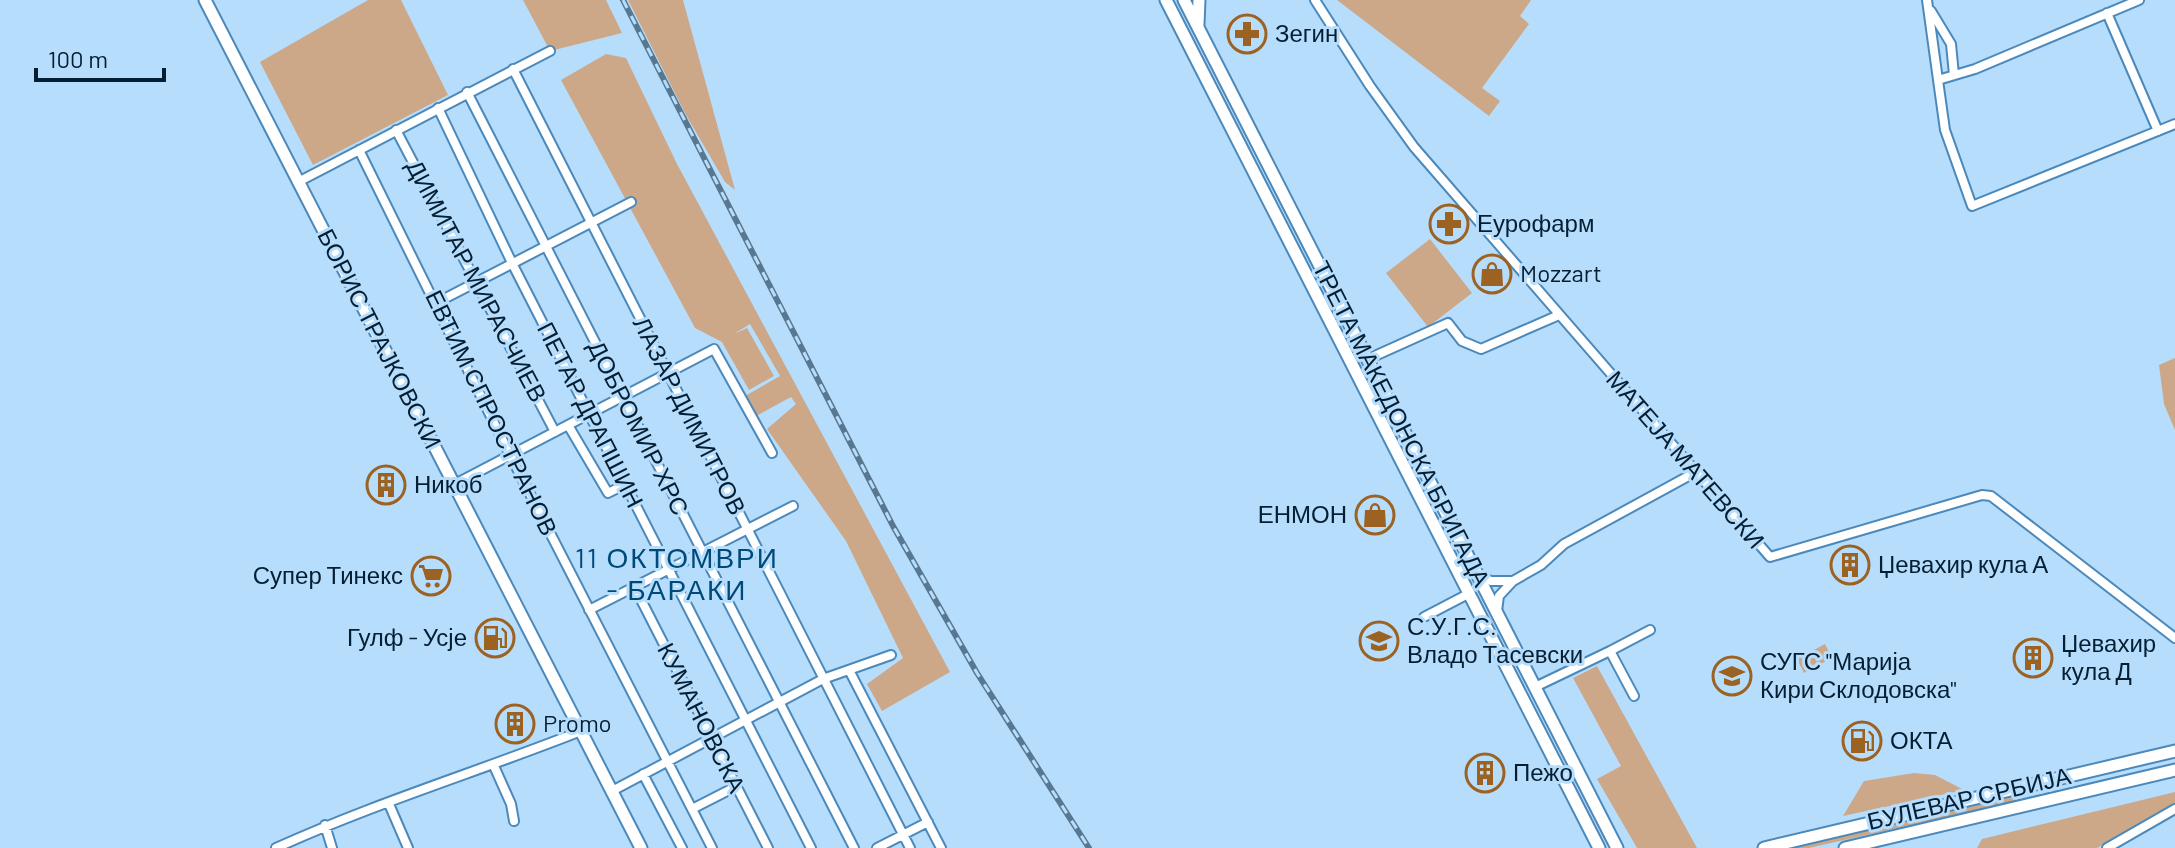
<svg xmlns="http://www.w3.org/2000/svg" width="2175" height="848" viewBox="0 0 2175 848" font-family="Barlow,sans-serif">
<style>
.green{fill:#cca888}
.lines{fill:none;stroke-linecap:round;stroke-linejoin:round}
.street-casing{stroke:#4b89bb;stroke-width:12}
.secondary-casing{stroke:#4b89bb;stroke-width:15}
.street{stroke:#fff;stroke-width:8}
.secondary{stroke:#fff;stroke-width:11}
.rail-casing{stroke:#587891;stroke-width:6}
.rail{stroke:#b7ddfd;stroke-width:3;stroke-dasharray:9;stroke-linecap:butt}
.labels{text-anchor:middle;stroke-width:6;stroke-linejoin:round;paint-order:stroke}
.poi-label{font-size:24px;fill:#041e32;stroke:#b7ddfd;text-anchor:start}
.street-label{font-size:24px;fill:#041e32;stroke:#b7ddfd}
.quarter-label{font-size:28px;letter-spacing:2px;fill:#004a78;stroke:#b7ddfd}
</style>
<rect width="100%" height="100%" fill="#b7ddfd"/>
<path class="green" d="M368 0H401L448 95 313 165 260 62Z
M523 0H606L622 33 550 51Z
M628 0H683L735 190 725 182 686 115Z
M1337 0H1531L1520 16 1529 24 1482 88 1500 101 1489 116Z
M606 54 626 58 677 164 950 672 882 711 867 684 903 658 846 541 767 429 796 404 791 397 756 416 745 396 780 376 750 324 734 334 747 328 774 376 749 390 722 342 695 328 561 80Z
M1430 239 1472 293 1428 327 1386 273Z
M2175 358V430L2164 404 2159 365Z
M1825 644 1832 658 1804 673 1797 659Z
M1597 666 1697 848H1637L1597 779 1621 766 1573 678Z
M1914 773 1935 775 1964 790 1843 816 1864 781Z
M2175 792V803L2097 848H1977L1982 839Z
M2019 793 2021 800 1809 848H1793Z"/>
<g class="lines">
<g class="street-casing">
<path id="street" d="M1315 0 1370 86 1414 147 1770 557 1982 495 1991 496 2175 638
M1927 0 1938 80
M2139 0 1975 69 1938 80 1945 130 1972 206 2175 124
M1931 11 1951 44 1954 75
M2107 13 2158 131
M513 69 910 848
M467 92 854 848
M438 108 513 265 811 848
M396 130 555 432
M359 150 510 455 712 848
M298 182 550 51
M436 303 631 202
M1368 359 1448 323 1462 341 1481 349 1559 315
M568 425 608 493 626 484
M453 485 714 349 772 453
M1479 576 1491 581H1513
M635 588 768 848
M589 610 793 506
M1497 611 1499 596 1513 581 1541 565 1564 544 1694 473
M1424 617 1470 593
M1610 651 1650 630
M849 670 941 848
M1535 687 1610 651 1634 696
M494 766 511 804 514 821
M643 774 682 848
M612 791 823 679 891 655
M389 804 408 848
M692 809 737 786
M325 825 332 848
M276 848C375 803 480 771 581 731
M877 848 928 822
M2107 848 2175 809"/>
</g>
<g class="secondary-casing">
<path id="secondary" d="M205 0 641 848
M1166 0 1599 848
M1184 0 1617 848
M1198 25 1199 0
M1764 848 2175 751
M1845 848 2175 770"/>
</g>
<use href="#street" class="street"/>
<use href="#secondary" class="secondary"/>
<g class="rail-casing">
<path id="rail" d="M623 0 893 526 977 673 1089 848"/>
</g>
<use href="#rail" class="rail"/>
</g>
<defs>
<g id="pharmacy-ring" transform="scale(2)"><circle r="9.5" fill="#b7ddfd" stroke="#9c6221" stroke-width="1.5"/><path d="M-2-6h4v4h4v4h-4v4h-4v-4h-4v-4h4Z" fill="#9c6221"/></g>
<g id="shop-ring" transform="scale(2)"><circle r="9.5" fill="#b7ddfd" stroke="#9c6221" stroke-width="1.5"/><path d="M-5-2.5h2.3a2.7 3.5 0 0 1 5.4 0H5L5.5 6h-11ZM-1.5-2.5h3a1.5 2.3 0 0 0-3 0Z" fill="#9c6221"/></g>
<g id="building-ring" transform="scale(2)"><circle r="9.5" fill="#b7ddfd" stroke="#9c6221" stroke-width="1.5"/><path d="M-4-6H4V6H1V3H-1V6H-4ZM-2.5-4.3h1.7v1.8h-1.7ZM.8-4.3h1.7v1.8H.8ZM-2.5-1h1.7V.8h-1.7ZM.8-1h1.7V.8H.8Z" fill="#9c6221"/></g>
<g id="supermarket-ring" transform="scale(2)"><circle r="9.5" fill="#b7ddfd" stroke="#9c6221" stroke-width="1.5"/><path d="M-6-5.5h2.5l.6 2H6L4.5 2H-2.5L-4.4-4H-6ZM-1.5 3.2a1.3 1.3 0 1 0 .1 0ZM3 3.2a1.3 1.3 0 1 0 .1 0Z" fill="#9c6221"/></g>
<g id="fuel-ring" transform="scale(2)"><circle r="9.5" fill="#b7ddfd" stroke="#9c6221" stroke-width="1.5"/><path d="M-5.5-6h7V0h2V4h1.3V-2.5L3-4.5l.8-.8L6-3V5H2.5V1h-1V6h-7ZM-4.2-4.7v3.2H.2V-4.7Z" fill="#9c6221"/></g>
<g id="school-ring" transform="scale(2)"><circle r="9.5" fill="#b7ddfd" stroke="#9c6221" stroke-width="1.5"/><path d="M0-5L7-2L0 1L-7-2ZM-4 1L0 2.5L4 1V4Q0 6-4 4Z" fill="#9c6221"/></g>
</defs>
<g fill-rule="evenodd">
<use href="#pharmacy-ring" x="1247" y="34"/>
<use href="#pharmacy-ring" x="1449" y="224"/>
<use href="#shop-ring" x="1492" y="274"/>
<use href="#building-ring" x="386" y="485"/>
<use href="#shop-ring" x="1375" y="515"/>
<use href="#building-ring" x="1850" y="565"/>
<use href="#supermarket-ring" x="431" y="576"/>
<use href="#fuel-ring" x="495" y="638"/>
<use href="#school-ring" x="1379" y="641"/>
<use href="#building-ring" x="2033" y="658"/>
<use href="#school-ring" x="1732" y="676"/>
<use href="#building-ring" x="515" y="724"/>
<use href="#fuel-ring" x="1862" y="741"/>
<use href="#building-ring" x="1485" y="773"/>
</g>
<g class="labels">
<g class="poi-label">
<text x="1275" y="42">Зегин</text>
<text x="1477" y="232">Еурофарм</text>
<text x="1520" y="282">Mozzart</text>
<text x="414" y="493">Никоб</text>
<text x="1347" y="523" text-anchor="end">ЕНМОН</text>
<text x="1878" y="573">Џевахир кула А</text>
<text x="403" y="584" text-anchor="end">Супер Тинекс</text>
<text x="1407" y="635">С.У.Г.С.<tspan x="1407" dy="28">Владо Тасевски</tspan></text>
<text x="467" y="646" text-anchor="end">Гулф - Усје</text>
<text x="2061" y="652">Џевахир<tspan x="2061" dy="28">кула Д</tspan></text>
<text x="1760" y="670">СУГС "Марија<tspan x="1760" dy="28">Кири Склодовска"</tspan></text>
<text x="543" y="732">Promo</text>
<text x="1890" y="749">ОКТА</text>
<text x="1513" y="781">Пежо</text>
</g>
<g class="street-label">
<text transform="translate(476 281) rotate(62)" y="8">ДИМИТАР МИРАСЧИЕВ</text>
<text transform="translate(379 339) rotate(63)" y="8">БОРИС ТРАЈКОВСКИ</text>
<text transform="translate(491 413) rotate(64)" y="8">ЕВТИМ СПРОСТРАНОВ</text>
<text transform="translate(590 415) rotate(63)" y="8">ПЕТАР ДРАПШИН</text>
<text transform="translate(689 416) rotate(63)" y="8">ЛАЗАР ДИМИТРОВ</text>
<text transform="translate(1401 424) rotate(63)" y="8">ТРЕТА МАКЕДОНСКА БРИГАДА</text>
<text transform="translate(638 428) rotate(63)" y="8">ДОБРОМИР ХРС</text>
<text transform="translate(1685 460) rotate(49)" y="8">МАТЕЈА МАТЕВСКИ</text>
<text transform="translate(701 718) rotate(63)" y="8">КУМАНОВСКА</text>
<text transform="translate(1969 799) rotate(-13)" y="8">БУЛЕВАР СРБИЈА</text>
</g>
<g class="quarter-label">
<text x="677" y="568">11 ОКТОМВРИ<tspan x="677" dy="32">- БАРАКИ</tspan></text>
</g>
</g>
<path d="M36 68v12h128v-12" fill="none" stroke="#041e32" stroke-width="4"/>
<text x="48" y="68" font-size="24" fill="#041e32" stroke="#b7ddfd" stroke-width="6" paint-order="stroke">100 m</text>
</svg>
